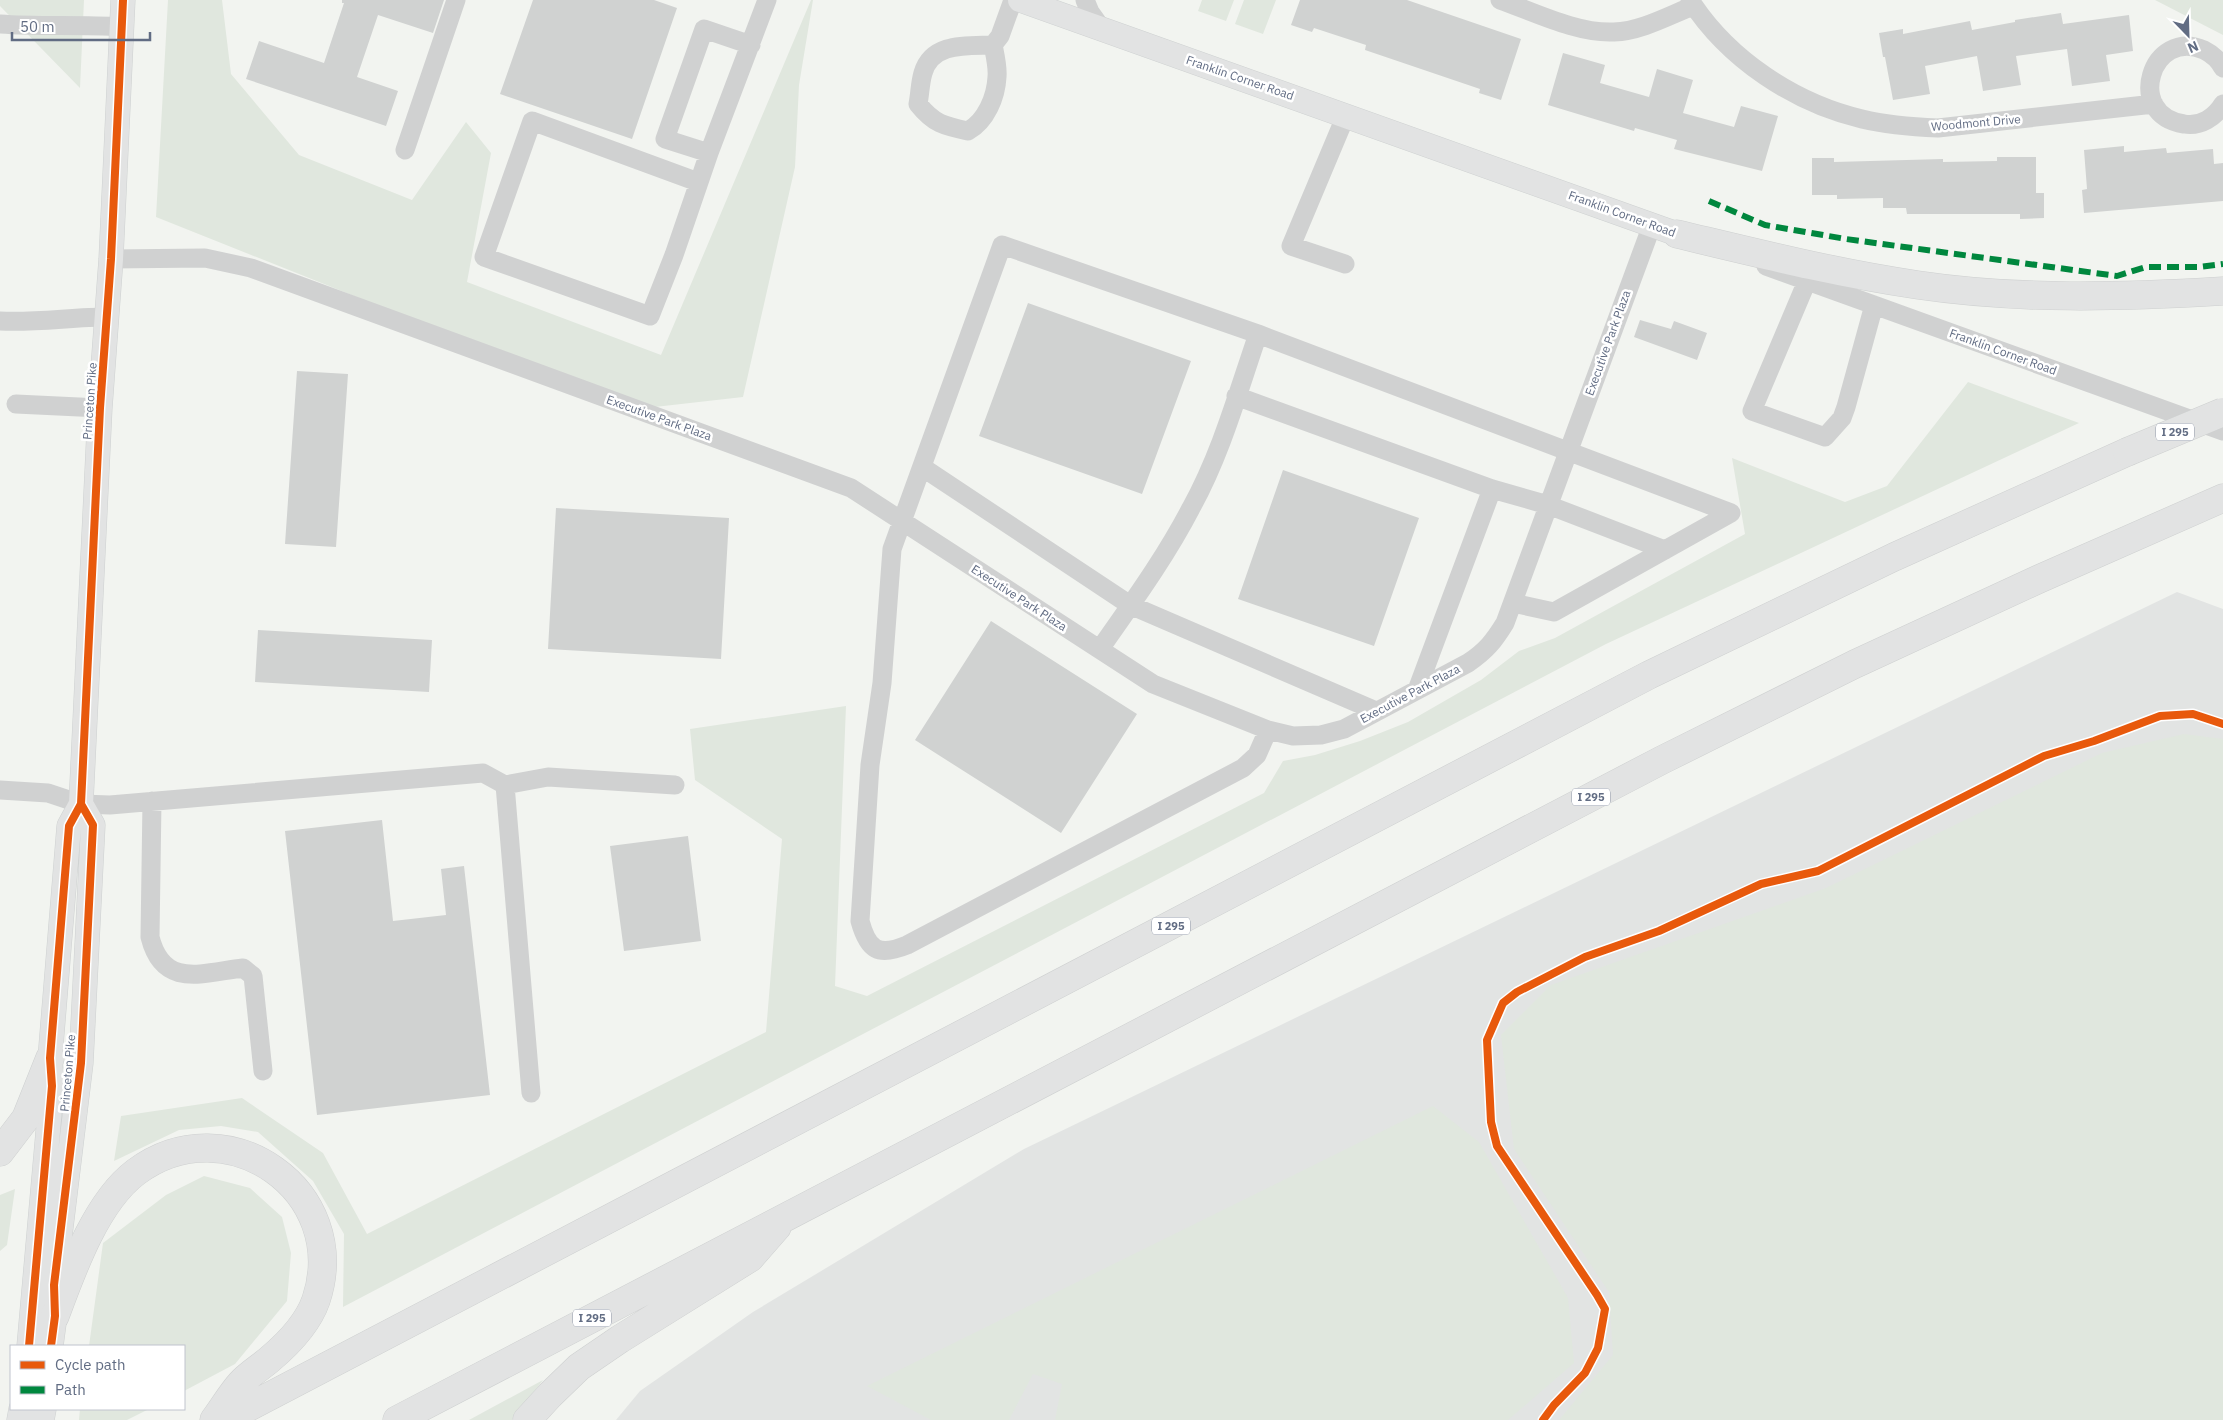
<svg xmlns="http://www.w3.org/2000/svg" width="2223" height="1420" viewBox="0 0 2223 1420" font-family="'IBM Plex Sans',sans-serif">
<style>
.built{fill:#e2e4e3}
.green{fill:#e0e7de}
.building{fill:#d0d2d1}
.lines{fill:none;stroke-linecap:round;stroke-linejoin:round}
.major-casing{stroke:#ced1d1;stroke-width:25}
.highway-casing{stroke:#ced0d0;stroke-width:29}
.minor{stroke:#d0d1d1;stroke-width:19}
.major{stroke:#e2e3e3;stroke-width:24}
.highway{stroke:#e2e3e3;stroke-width:28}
.highway-bridge-casing{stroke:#ced0d0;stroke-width:29;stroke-linecap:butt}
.highway-bridge{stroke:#e2e3e3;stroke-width:28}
.quiet{stroke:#00873e;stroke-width:6;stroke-dasharray:12 6;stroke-linecap:butt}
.cycleway-casing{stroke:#fff;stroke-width:11}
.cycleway{stroke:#e8590c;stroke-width:8}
.labels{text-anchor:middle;stroke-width:5;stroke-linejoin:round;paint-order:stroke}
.shield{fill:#fff;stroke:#9098a8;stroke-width:1}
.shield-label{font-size:11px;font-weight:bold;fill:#616c83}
.street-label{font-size:12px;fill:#616c83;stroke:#fff}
</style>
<rect width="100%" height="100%" fill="#f2f4f0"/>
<path class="built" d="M2177 592 2223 609V1420H616L640 1391 753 1312 1024 1149Z"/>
<path class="green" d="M0 0H84L80 88 0 6Z
M168 0H222L231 74 299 155 412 200 466 122 491 153 467 282 661 355 811 0H813L799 85 795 167 743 397 637 409 156 217Z
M1202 0H1234L1226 21 1198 11Z
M1244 0H1276L1263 34 1235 24Z
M2155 0H2223V35Z
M1968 382 2079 423 1606 644 343 1307 344 1234 313 1181 258 1132 221 1126 179 1130 114 1161 121 1116 242 1098 323 1153 367 1234 766 1032 782 839 695 780 690 729 846 706 835 986 867 996 1264 793 1283 761 1315 755 1360 741 1408 722 1481 680 1519 651 1555 638 1745 534 1732 458 1845 502 1887 486Z
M2184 734 2223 739V1420H1559L1613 1355 1609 1292 1514 1149 1501 1035 1551 985 1826 888 2102 753Z
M1433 1106 1479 1142 1568 1298 1574 1363 1508 1420H1055L1062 1384 1033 1374 1009 1420H931L867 1386Z
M204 1176 250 1188 282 1217 291 1253 287 1301 235 1364 184 1391V1346H89L103 1243 166 1195Z
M15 1189 7 1245 0 1251V1195Z
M543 1380 512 1420H469Z
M80 1409H149L127 1420H79Z"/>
<path class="building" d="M342 0H444L433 33 378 15 357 77 398 91 386 126 246 79 259 41 324 63 344 3H342Z
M533 0H654L677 8 632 139 500 94Z
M1300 0H1407L1521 39 1501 100 1479 93 1480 89 1365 50 1366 45 1314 28 1312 32 1291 25Z
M2061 13 2063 24 2129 15 2133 51 2106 55 2110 81 2072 86 2067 49 2016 56 2021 85 1983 91 1977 56 1925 66 1930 94 1893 100 1885 57H1883L1879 33 1903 29V34L1970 21 1972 30 2015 22V20Z
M1563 53 1605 65 1600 83 1649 97 1657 69 1693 80 1683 113 1734 127 1741 106 1778 116 1762 171 1674 149 1677 140 1635 128 1634 131 1548 105Z
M2124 146V152L2166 148 2167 153 2213 149 2214 164 2223 163V201L2084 213 2082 190 2087 189 2084 150Z
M1997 157H2036V193H2044V218L2020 219V214H1907L1906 208H1883V198L1837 199V195H1812V158H1834V162L1943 159V162L1997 161Z
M1028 303 1191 361 1142 494 979 436Z
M1640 320 1671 329 1674 321 1707 333 1697 360 1634 337Z
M297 371 348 374 336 547 285 544Z
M1283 470 1419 518 1374 646 1238 599Z
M556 508 729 518 721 659 548 649Z
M991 621 1137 714 1061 833 915 740Z
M258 630 432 640 429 692 255 682Z
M382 820 393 921 446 915 441 869 464 866 490 1095 317 1115 285 831Z
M688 836 701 941 624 951 610 846Z"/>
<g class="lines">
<g class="major-casing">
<path id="major" d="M1020 0 1677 234
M29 1346 52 1086 50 1058 69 826 81 804 100 408 111 259 123 0
M51 1346 55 1316 54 1285 81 1063 93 825 81 804
M19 1420 21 1409
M42 1420 44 1409"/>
</g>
<g class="highway-casing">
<path id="highway" d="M1677 234C1757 253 1836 273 1918 285 2019 300 2121 297 2223 291
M0 1152 26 1118 50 1058
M55 1316C72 1270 96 1202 136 1172 227 1104 352 1191 316 1300 308 1323 289 1343 270 1359 261 1367 249 1374 241 1383 231 1394 223 1408 214 1420
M224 1420 1649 675 1894 557 2127 452
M397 1420 1662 760 1855 664 2039 579 2223 498
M527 1420 550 1395 579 1367 620 1339 750 1258 777 1227"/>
</g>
<path class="minor" d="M1085 0 1090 12 1102 29
M1500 0C1534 12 1578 34 1614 32 1641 31 1668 16 1693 6
M1690 0C1728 59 1794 103 1862 119 1887 125 1913 127 1938 128L2154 104
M0 24C40 27 81 24 121 27
M993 45C967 46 932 42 923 73 920 83 920 94 918 104 934 124 944 126 968 131 986 121 996 97 997 77 998 67 995 55 993 45L1000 36 1013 0
M2223 68C2219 60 2212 54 2204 50 2151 27 2124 115 2184 124 2201 127 2215 117 2223 104
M405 150 456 0
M709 153 665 139 704 29 751 45
M698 182 532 121 484 257 650 316 674 255 709 153 767 0
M111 259 205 258 251 268 851 488 1153 684 1268 730 1293 736 1321 735 1344 729 1468 663C1486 651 1494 641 1505 623L1652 225
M1345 264 1291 246 1346 115
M1766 266 2223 431
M1807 281 1752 411 1825 437 1842 418 1846 407 1874 305
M0 321C36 323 72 317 108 317
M1236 396 1492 489 1548 505 1665 550
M16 404 100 408
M922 467 1130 605 1376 711
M1100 649C1132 603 1165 558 1191 508 1221 454 1238 392 1258 334
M1417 690 1492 489
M1268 730 1257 755 1243 768 907 945C878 957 868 950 860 921L870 765 882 683 892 549 1002 245 1258 334 1731 513 1554 612 1513 603
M505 785 531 1093
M0 790 48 793 81 804 110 805 483 773 505 785 548 777 675 785
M152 801 150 937C163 989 202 973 243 968L253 976 263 1071"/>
<use href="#major" class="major"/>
<use href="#highway" class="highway"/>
<g class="highway-bridge-casing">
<path id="highway-bridge" d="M2127 452 2223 412"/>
</g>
<use href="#highway-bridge" class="highway-bridge"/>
<path class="quiet" d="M1709 201 1765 225 1846 239 2117 276 2146 267H2199L2223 264"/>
<g class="cycleway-casing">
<path id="cycleway" d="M29 1346 52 1086 50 1058 69 826 81 804 100 408 111 259 123 0
M51 1346 55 1316 54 1285 81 1063 93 825 81 804
M1543 1420 1554 1405 1585 1373 1598 1348 1605 1309 1597 1295 1497 1146 1491 1122 1487 1040 1503 1003 1517 992 1585 957 1659 931 1761 884 1818 871 2044 756 2094 741 2160 716 2193 714 2223 724"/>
</g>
<use href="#cycleway" class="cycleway"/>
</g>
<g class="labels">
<g class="shield">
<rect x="2156" y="423.5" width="38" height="17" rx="4"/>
<rect x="1572" y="788.5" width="38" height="17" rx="4"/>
<rect x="1152" y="917.5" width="38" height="17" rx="4"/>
<rect x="573" y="1309.5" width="38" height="17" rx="4"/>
</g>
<g class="shield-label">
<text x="2175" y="436">I 295</text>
<text x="1591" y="801">I 295</text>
<text x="1171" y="930">I 295</text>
<text x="592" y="1322">I 295</text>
</g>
<g class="street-label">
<text transform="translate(1240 78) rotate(19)" y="4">Franklin Corner Road</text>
<text transform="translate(1976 123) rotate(-5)" y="4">Woodmont Drive</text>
<text transform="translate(1622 214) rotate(20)" y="4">Franklin Corner Road</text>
<text transform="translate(1608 343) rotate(-70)" y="4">Executive Park Plaza</text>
<text transform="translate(2003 352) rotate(20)" y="4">Franklin Corner Road</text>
<text transform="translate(90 401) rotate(-86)" y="4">Princeton Pike</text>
<text transform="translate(659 418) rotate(20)" y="4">Executive Park Plaza</text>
<text transform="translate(1019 598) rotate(33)" y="4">Executive Park Plaza</text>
<text transform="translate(1410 694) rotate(-28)" y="4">Executive Park Plaza</text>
<text transform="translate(68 1073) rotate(-85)" y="4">Princeton Pike</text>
</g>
</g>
<rect x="10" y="1345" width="175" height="65" fill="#ffffff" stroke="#c0c4cd"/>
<rect x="20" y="1361" width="25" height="8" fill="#e8590c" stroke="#c0c4cd"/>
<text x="55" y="1370" font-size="15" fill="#616c83">Cycle path</text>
<rect x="20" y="1386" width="25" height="8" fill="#00873e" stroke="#c0c4cd"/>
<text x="55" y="1395" font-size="15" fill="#616c83">Path</text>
<g transform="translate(2188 35) rotate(157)" stroke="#ffffff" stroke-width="4" paint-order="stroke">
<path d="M0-4L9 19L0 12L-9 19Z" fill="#616c83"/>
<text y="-8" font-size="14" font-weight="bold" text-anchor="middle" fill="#616c83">N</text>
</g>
<path d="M12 32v8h138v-8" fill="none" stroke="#616c83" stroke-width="2.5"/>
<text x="20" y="32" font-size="15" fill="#616c83" stroke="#ffffff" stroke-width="4" paint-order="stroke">50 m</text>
</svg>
